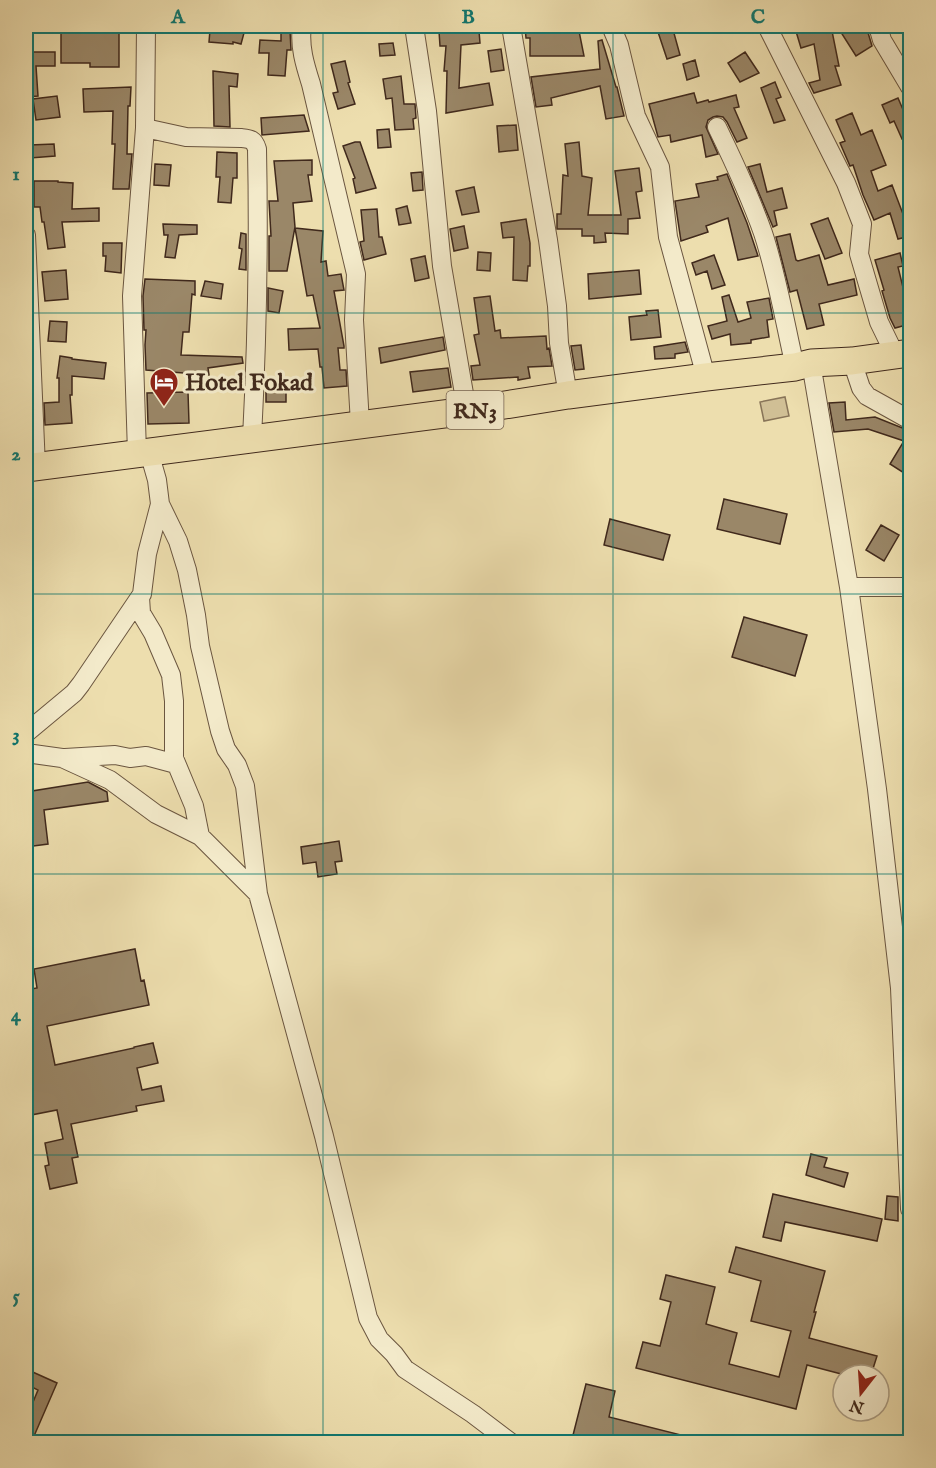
<svg xmlns="http://www.w3.org/2000/svg" width="936" height="1468" viewBox="0 0 936 1468" font-family="'IM FELL English',serif">
<style>
.green{fill:#d0bf95;stroke:#887458;stroke-width:1.5}
.building{fill:#9a8768;stroke:#40291c;stroke-width:1.5}
.lines{fill:none;stroke-linecap:round;stroke-linejoin:round}
.minor-casing{stroke:#6b5640;stroke-width:20}
.highway-casing{stroke:#40291c;stroke-width:29}
.minor{stroke:#f3eaca;stroke-width:18}
.highway{stroke:#eddeae;stroke-width:27}
.grid{fill:none;stroke:#0f766e;stroke-width:1.5;stroke-opacity:0.55}
.labels{text-anchor:middle;stroke-width:6;stroke-linejoin:round;paint-order:stroke}
.shield{fill:#f3eaca;stroke:#766350;stroke-width:1.5}
.shield-label{font-size:22px;font-weight:bold;fill:#40291c}
.poi-label{font-size:24px;font-weight:bold;fill:#40291c;stroke:#f3eaca;text-anchor:start}
.neatline{fill:none;stroke:#0f766e;stroke-width:2}
.grid-label{font-size:20px;text-anchor:middle;font-weight:bold;fill:#0f766e}
</style>
<rect width="100%" height="100%" fill="#eddeae"/>
<filter id="stains"><feTurbulence type="fractalNoise" baseFrequency=".00333" numOctaves="4"/><feColorMatrix values="0 0 0 0 .2 0 0 0 0 .09 0 0 0 0 .02 0 0 0 .5 -.17"/></filter>
<radialGradient id="worn" r=".72"><stop offset=".6" stop-color="#630" stop-opacity="0"/><stop offset="1" stop-color="#630" stop-opacity=".3"/></radialGradient>
<path class="green" d="M785 397 789 416 764 421 760 402Z"/>
<path class="building" d="M61 26H119V67H90V63H61Z
M222 26H236V32L244 33 241 44 233 42V44L209 42 210 30 222 31Z
M525 26H578L584 56H530V38H526Z
M656 26H672L680 55 667 59Z
M803 26H831L839 66H835L841 85 814 93 809 83 820 80 814 44 801 48 795 28Z
M837 26H866L872 46 856 56Z
M281 30 290 31 291 50H287L285 76 268 75 269 53H259L260 40 281 41Z
M439 31H456V33L479 31 480 43 461 45 459 88 489 83 493 105 446 113 447 71H444L446 46H440Z
M602 40 616 87H617L624 116 606 119 600 86 551 98 552 105 536 107 531 77 600 69 598 41Z
M393 43 395 55 380 56 379 44Z
M501 49 504 70 491 72 488 51Z
M26 52H55V66H36L38 96 26 97Z
M745 52 759 73 740 82 728 63Z
M695 60 699 76 687 80 683 64Z
M345 61 350 82 348 83 355 104 338 109 333 93 338 92 331 64Z
M213 71 238 74 237 87 229 86 230 127 214 126Z
M401 76 404 104H415L416 118 413 119 414 129 395 130 392 98 386 99 383 79Z
M775 82 781 97 776 99 785 120 774 123 761 88Z
M131 87 130 106H128L127 154H132L129 189H113L115 144H112L113 111 84 112 83 89Z
M694 93 697 103 708 100 709 102 736 95 739 107 734 108 747 138 737 142 727 122 723 117 717 116 713 117 708 120 706 127 718 154 706 157 702 135 671 142 670 135 658 137 649 104Z
M57 96 60 117 36 120 33 99Z
M898 98 910 126V135L902 139 894 121 890 123 882 105Z
M852 113 861 135 872 130 886 165 871 171 878 191 892 185 906 222 908 221 910 227V236L898 239 890 213 874 220 863 195 853 165 850 166 840 143 845 141 836 120Z
M304 115 309 131 262 135 261 118Z
M516 125 518 150 499 152 497 126Z
M389 129 391 147 378 148 377 130Z
M355 142H360L376 188 356 193 353 179 355 178 343 146Z
M579 142 582 176 592 178 588 215H621L615 171 639 168 642 191 636 192 640 218 628 219V234L605 233 606 242 594 243V236H582V229H557V214H561L563 175 568 176 565 144Z
M54 144 55 156 30 158V145Z
M217 152 237 153V178H233L231 203 218 202 220 177H216Z
M312 160V175H308L312 201 293 203 295 227 287 271H269V236H271L269 201H278L274 161Z
M155 164 171 165 169 186 154 185Z
M760 164 767 192 782 188 787 208 774 211 777 225 773 227 748 167Z
M422 172 423 190 413 191 411 173Z
M727 174 747 223 758 256 738 260 728 218 706 226 708 232 681 241 675 201 699 197 696 184 718 180 717 177Z
M34 181H58V182L73 183 72 209 99 208V221L62 222 65 247 48 249 44 222H42L40 207H34Z
M474 187 479 212 462 215 456 191Z
M407 206 411 223 399 225 396 209Z
M377 209 379 237H382L386 254 364 260 360 242 364 241 361 210Z
M828 218 842 253 825 259 811 224Z
M526 219 530 243V266H528L527 281 513 280 514 237 503 238 501 223Z
M163 224 197 225V234L179 235 175 258 165 257 168 235H164Z
M464 226 468 248 454 251 450 229Z
M295 228 323 231 321 262 326 261 328 276 341 274 344 290 334 291 344 346V348H338L340 370H346L347 386 324 388 322 367H320L318 349 289 350 288 329 320 328 313 295 307 296Z
M241 233 246 234V270L239 269 242 249 239 248Z
M790 234 796 260 798 261 819 255 828 285 854 279 857 295 819 304 824 325 807 329 797 290 790 292 776 237Z
M103 243H122L121 273 105 271 106 256H103Z
M478 252 491 253 490 271 477 270Z
M900 253 903 266 898 267 910 316V324L895 328 890 318 882 291 884 290 875 260Z
M714 255 725 285 712 289 707 271 696 275 692 263Z
M425 256 429 278 415 281 411 259Z
M66 270 68 299 45 301 42 272Z
M639 270 641 294 589 299 588 274Z
M145 279 195 281V295L192 294 189 332H183L181 355 242 357 243 363 208 368 209 375 146 370 145 345 146 330H144L143 296Z
M205 281 223 284 221 299 201 296Z
M268 288 283 291 279 313 268 311Z
M729 295 738 322 751 318 747 302 769 298 773 319 767 320 769 337 751 340V343L731 345 730 334 712 339 708 326 727 321 722 297Z
M490 296 495 331 500 330 501 338 546 336 547 349 549 348 552 366 528 367 530 378 518 380V377L473 380 471 366 480 365 474 335 479 334 474 298Z
M658 310 661 337 631 340 629 317 647 315 646 311Z
M50 321 67 322 66 342 48 341Z
M443 337 445 350 381 363 379 348Z
M685 342 688 352 675 354V358L655 359 654 347Z
M581 345 584 369 575 370 571 346Z
M60 356 72 358V359L106 363 104 379 72 376V395H70L72 423 45 425 44 403 59 402V378H57Z
M448 368 451 387 413 392 410 372Z
M266 379H286V402H266Z
M188 392 189 423 148 424 147 393Z
M845 402 846 420 875 417 910 431V464L904 473 890 464 904 441 868 429 834 432 829 403Z
M724 499 787 514 780 544 717 529Z
M610 519 670 535 663 560 604 545Z
M881 525 899 535 884 561 866 550Z
M744 617 807 635 795 676 732 657Z
M88 782 107 792 108 801 44 810 48 844 26 847V792Z
M339 841 342 861 335 862 337 874 318 877 316 862 303 864 301 847Z
M135 949 141 981 144 980 149 1005 47 1026 55 1065 134 1048V1047L153 1043 158 1063 137 1068 142 1090 161 1086 164 1101 136 1106 137 1111 71 1124 78 1157 72 1158 77 1183 50 1189 45 1166 49 1165 45 1143 63 1139 57 1110 26 1116V990L37 988 34 969Z
M811 1154 827 1158 824 1167 848 1173 844 1187 806 1175Z
M773 1194 882 1219 877 1241 785 1222 781 1241 763 1237Z
M887 1196 898 1197V1221L885 1219Z
M736 1247 825 1271 814 1312H816L809 1338 877 1356 871 1375H845L807 1365 796 1409 636 1368 643 1342 660 1346 671 1302 660 1299 666 1275 715 1287 706 1324 737 1333 729 1364 779 1377 791 1331 751 1321 761 1281 729 1272Z
M26 1369 57 1383 31 1443H26V1419L38 1390 26 1384Z
M586 1384 615 1391 609 1417 693 1438V1443H571Z"/>
<g class="lines">
<g class="minor-casing">
<path id="minor" d="M302 26C299 46 305 65 311 84L356 274 354 320 360 424
M414 26 427 111 442 266 467 411
M511 26 548 240 557 306 559 343 568 395
M611 26 619 45 636 116 660 167 668 237 706 377
M767 26 846 183 862 224 859 254 879 322 895 355
M878 26 882 40 910 87
M717 127C734 162 750 196 763 233 777 275 785 323 795 367
M145 128 186 137 241 138C250 139 254 139 257 149 259 246 257 342 252 438
M26 235 36 467
M852 361 861 388 867 396 910 420
M811 363 849 587 877 789 900 988 910 1209
M137 453 132 296 145 128 146 26
M160 504 178 541 187 570 196 615 200 646 220 731 226 749 237 765 245 786 258 894 324 1136 368 1318 379 1339 394 1354 405 1369 473 1414 510 1442
M849 587H910
M140 597 141 613 153 633 171 675 174 701V758L194 806 200 836
M26 733 74 693 81 684 142 594 147 554 160 504 157 480 149 452
M26 753 62 758 110 780 156 814 200 836 258 894
M65 758 115 755 130 758 146 756 176 764"/>
</g>
<g class="highway-casing">
<path id="highway" d="M26 468 467 411 568 395 706 377 795 367 811 363 852 361 910 353"/>
</g>
<use href="#minor" class="minor"/>
<use href="#highway" class="highway"/>
</g>
<path class="grid" d="M323 26V1442M613 26V1442M26 313H910M26 594H910M26 874H910M26 1155H910"/>
<defs>
<g id="hotel-pin" transform="scale(1.5)"><path d="M0 17L-7.5 6A9.5 9.5 0 1 1 7.5 6Z" fill="#8f2418" stroke="#f3eaca"/><path d="M-6-4.5h1.5V1H6V5H4.5V3h-9V5H-6ZM-4 0a1.8 1.8 0 1 1 3.6 0ZM.5 0V-2.5h3Q6-2.5 6 0Z" fill="#fff"/></g>
</defs>
<g fill-rule="evenodd">
<use href="#hotel-pin" x="164" y="382"/>
</g>
<g class="labels">
<rect class="shield" x="446.5" y="391" width="57" height="38" rx="4.5"/>
<g class="shield-label">
<text x="475" y="418">RN3</text>
</g>
<g class="poi-label">
<text x="185" y="390">Hotel Fokad</text>
</g>
</g>
<rect width="936" height="1468" fill="none" stroke="#eddeae" stroke-width="66"/>
<g transform="translate(861 1393) rotate(197)"><circle r="28" fill="#f3eaca" stroke="#ab9d84" stroke-width="1.5"/>
<path d="M0-4.5L10 22L0 15L-10 22Z" fill="#8f2418"/>
<text y="-9" font-size="16" font-weight="bold" text-anchor="middle" fill="#40291c">N</text>
</g>
<rect x="33" y="33" width="870" height="1402" class="neatline"/>
<g class="grid-label">
<text x="178" y="23">A</text>
<text x="468" y="23">B</text>
<text x="758" y="23">C</text>
<text x="16" y="180">1</text>
<text x="16" y="460">2</text>
<text x="16" y="741">3</text>
<text x="16" y="1021">4</text>
<text x="16" y="1302">5</text>
</g>
<rect width="100%" height="100%" filter="url(#stains)"/>
<rect width="100%" height="100%" fill="url(#worn)"/>
</svg>
